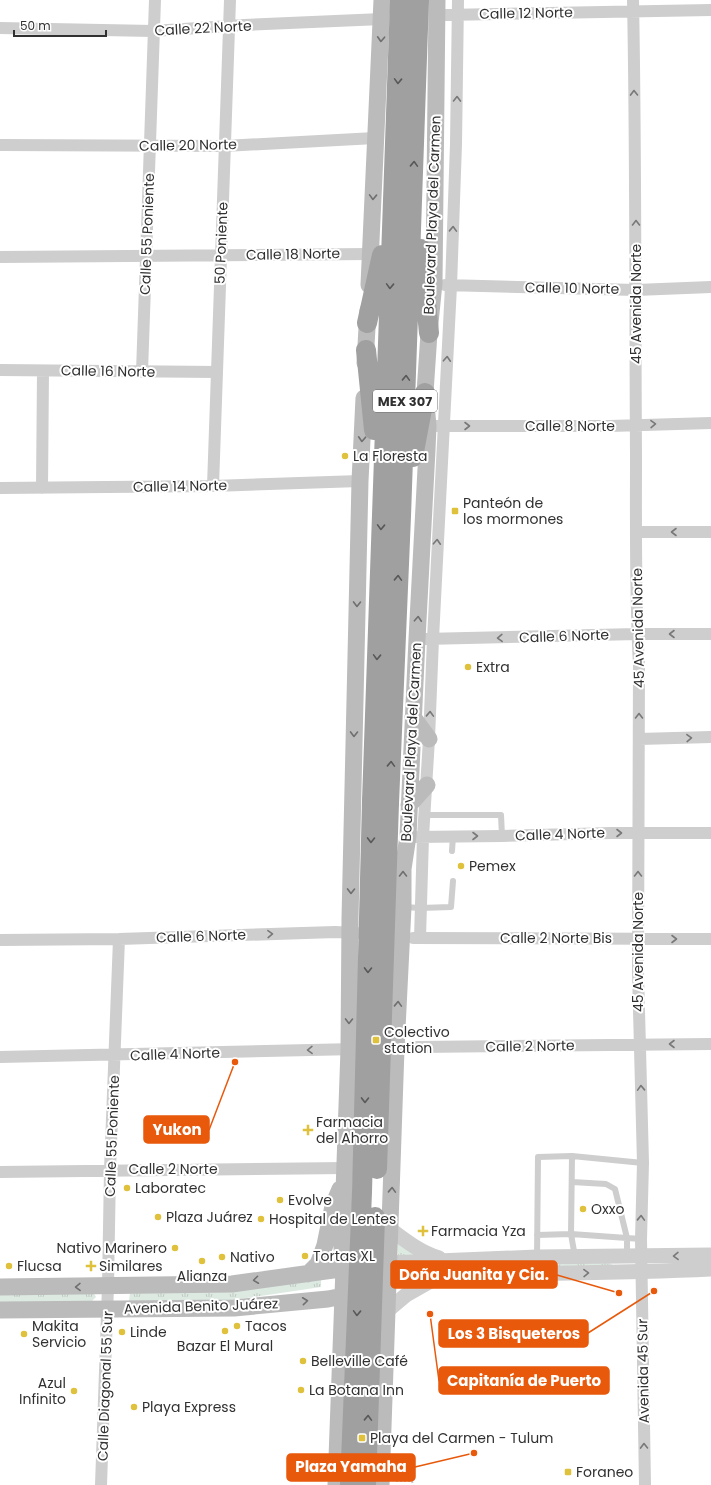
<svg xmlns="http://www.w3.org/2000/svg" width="711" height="1485" viewBox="0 0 711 1485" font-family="Poppins,sans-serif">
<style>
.grass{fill:url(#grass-tufts)}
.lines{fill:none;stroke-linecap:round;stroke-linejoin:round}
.path{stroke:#c8c8c8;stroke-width:2;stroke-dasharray:2 2;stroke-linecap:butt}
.service{stroke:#cecece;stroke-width:6}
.minor{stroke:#cecece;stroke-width:12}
.tertiary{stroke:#cecece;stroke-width:15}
.secondary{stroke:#bbb;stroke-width:17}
.trunk{stroke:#a0a0a0;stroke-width:20}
.trunk-bridge{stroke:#a0a0a0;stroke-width:20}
.oneway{stroke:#6f6f6f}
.oneway2{stroke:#585858}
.oneway3{stroke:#787878}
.poi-dot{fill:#dfc13c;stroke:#fff;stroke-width:1.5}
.labels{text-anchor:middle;stroke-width:4;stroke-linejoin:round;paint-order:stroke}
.shield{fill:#fff;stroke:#6f6f6f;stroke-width:1}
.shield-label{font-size:13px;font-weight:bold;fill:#313131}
.street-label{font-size:14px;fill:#313131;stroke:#fff}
.poi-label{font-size:14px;fill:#313131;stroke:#fff;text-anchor:start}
.leader{fill:none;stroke:#e8590c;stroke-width:1.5}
.callout-dot{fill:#e8590c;stroke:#fff;stroke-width:1.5}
.callout{fill:#e8590c;stroke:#e8590c;stroke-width:1.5}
.callout-label{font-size:15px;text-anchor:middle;font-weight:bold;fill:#fff}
</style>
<defs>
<pattern id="grass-tufts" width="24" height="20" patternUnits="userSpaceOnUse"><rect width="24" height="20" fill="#ddeae2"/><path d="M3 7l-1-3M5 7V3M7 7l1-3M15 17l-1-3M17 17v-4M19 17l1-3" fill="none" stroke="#bec9c2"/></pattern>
</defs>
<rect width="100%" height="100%" fill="#fff"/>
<path class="grass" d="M398 1243 417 1256 398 1257Z
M609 1263 613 1265 610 1267 403 1268Z
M321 1279V1287L233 1300 129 1301 130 1293Z
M93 1292 96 1297 92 1301 0 1303V1293Z"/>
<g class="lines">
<path class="path" d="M396 1481H412L413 1485"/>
<path class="service" d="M425 815H501L502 836
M452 851 453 836
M404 907 420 908 451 907 453 881
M572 1156 571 1234 575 1257
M572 1182 606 1184 615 1189 627 1238V1255
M537 1235 571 1234 641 1239
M537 1257 538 1157 572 1156 643 1163"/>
<path class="minor" d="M633 0C636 152 635 303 636 455 636 525 635 595 639 665L638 972 643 1163 641 1239 645 1485
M436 13 445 15 711 10
M0 28 153 31 244 25 382 19
M0 145 224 146 375 138
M0 257 370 254
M445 285 636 290 711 287
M0 370 217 372
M142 372 155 0
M435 426H610L711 423
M213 486 230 0
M0 488 213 486 360 481
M42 488 43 371
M636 532H711
M424 639 637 634H711
M639 739 711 737
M415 837 502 836 611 833H711
M413 938 711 939
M420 938 423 837 429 739 433 639 451 286 456 144 458 0
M0 940 119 939 335 932 357 933
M388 1049 418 1047 711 1044
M0 1057 356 1049
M0 1172 346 1168
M101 1485 108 1286 110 1170 119 939"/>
<path class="tertiary" d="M390 1229C406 1241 420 1252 439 1258
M389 1263 537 1257 711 1255
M388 1282 403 1277C506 1273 608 1274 711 1269
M387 1311 406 1295 436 1278"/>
<path class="secondary" d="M369 285 382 0
M365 363 368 310
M413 717 429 739
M409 805 427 785
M308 1274 318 1264 320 1259 325 1245 333 1206 340 1189
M0 1287 232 1284 355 1267
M0 1310 234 1308 328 1299 353 1294
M336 1485 344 1268 342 1248 349 1049 350 919 360 481 364 398
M381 1485 396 1049 403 907V869L408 836 417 639 427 450 428 426 425 393 429 333 434 283 437 0"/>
<path class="trunk" d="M421 249 429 333
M367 323 382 255
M366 350 374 430
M413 457 425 393
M372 801 400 0
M389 803 401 516 419 0"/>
<path class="trunk-bridge" d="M377 1169 389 803
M350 1485 362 1192 372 801
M366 1485 375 1217"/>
</g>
<defs><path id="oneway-chevron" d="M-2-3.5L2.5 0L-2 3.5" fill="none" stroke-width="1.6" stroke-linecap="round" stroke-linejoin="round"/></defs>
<g class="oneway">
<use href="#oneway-chevron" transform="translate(381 39) rotate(93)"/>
<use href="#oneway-chevron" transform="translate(373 197) rotate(92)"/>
<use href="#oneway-chevron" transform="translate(362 439) rotate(93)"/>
<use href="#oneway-chevron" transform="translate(357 604) rotate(91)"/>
<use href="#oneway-chevron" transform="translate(418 619) rotate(-87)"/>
<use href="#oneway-chevron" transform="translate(354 734) rotate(91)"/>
<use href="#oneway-chevron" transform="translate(403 874) rotate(-90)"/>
<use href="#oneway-chevron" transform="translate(351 891) rotate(91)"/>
<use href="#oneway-chevron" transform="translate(398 1004) rotate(-88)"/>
<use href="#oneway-chevron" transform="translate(349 1021) rotate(91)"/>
<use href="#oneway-chevron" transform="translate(392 1190) rotate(-88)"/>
<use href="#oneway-chevron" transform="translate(256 1280) rotate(173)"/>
<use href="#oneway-chevron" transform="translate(78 1287) rotate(179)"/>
<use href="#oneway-chevron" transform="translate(305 1301) rotate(-6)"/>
</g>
<g class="oneway2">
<use href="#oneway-chevron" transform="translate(398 81) rotate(92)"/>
<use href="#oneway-chevron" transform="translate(414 164) rotate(-88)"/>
<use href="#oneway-chevron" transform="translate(390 286) rotate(92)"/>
<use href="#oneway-chevron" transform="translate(406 378) rotate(-88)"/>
<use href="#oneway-chevron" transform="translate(381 527) rotate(92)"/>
<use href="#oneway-chevron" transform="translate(398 578) rotate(-88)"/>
<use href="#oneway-chevron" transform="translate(377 657) rotate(92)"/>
<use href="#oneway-chevron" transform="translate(391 764) rotate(-88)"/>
<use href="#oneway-chevron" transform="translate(371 840) rotate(91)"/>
<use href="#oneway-chevron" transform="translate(368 970) rotate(91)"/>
<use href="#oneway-chevron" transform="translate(365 1100) rotate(91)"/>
<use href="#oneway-chevron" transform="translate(357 1313) rotate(92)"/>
<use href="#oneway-chevron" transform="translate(368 1418) rotate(-88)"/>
</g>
<g class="oneway3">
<use href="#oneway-chevron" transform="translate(634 93) rotate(-91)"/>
<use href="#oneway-chevron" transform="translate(457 99) rotate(-89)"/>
<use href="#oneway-chevron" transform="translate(636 223) rotate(-90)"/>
<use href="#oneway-chevron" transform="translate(453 229) rotate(-88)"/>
<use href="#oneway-chevron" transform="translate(447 359) rotate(-87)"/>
<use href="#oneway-chevron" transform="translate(653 424) rotate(-1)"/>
<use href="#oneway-chevron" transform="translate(467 426)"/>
<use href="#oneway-chevron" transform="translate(674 532) rotate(-180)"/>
<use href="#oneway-chevron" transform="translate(437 542) rotate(-87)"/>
<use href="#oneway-chevron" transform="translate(672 634) rotate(180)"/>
<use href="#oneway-chevron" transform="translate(500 638) rotate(178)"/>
<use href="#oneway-chevron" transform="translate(430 714) rotate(-88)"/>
<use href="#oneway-chevron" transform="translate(639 716) rotate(-90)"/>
<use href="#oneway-chevron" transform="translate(689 738) rotate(-2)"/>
<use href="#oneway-chevron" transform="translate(619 833)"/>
<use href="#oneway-chevron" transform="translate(475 836)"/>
<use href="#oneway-chevron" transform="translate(638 874) rotate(-90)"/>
<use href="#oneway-chevron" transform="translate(270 934) rotate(-2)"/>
<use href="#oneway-chevron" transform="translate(674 939)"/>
<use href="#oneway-chevron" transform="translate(672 1044) rotate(180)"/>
<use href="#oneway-chevron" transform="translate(310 1050) rotate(179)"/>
<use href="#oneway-chevron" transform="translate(641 1088) rotate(-92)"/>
<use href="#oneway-chevron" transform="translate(641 1218) rotate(-88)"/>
<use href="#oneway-chevron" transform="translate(676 1256) rotate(179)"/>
<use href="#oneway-chevron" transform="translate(586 1273) rotate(-1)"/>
<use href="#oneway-chevron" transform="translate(644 1446) rotate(-91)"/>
</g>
<g class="poi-dot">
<circle cx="345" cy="456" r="4"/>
<rect x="451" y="507" width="8" height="8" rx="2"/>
<circle cx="468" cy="667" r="4"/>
<circle cx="461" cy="866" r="4"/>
<rect x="372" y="1036" width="8" height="8" rx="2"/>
<path d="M306 1124h4v4h4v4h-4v4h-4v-4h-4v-4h4z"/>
<circle cx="127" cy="1188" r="4"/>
<circle cx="280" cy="1200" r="4"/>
<circle cx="583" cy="1209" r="4"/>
<circle cx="158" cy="1217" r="4"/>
<circle cx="261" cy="1219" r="4"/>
<path d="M421 1225h4v4h4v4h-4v4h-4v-4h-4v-4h4z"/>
<circle cx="175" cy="1248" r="4"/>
<circle cx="305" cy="1256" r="4"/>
<circle cx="222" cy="1257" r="4"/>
<circle cx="202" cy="1261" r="4"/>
<circle cx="9" cy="1266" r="4"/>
<path d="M89 1260h4v4h4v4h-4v4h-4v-4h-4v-4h4z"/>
<circle cx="237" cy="1326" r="4"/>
<circle cx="225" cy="1331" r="4"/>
<circle cx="122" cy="1332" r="4"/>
<circle cx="24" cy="1334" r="4"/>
<circle cx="303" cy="1361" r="4"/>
<circle cx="301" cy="1390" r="4"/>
<circle cx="74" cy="1391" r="4"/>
<circle cx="134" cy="1407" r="4"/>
<rect x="358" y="1434" width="8" height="8" rx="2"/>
<rect x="564" y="1468" width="8" height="8" rx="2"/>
</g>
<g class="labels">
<rect class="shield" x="373" y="390" width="64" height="22" rx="3"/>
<g class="shield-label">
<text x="405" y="406">MEX 307</text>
</g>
<g class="street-label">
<text transform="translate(526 13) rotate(-1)" y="5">Calle 12 Norte</text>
<text transform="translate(203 28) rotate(-3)" y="5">Calle 22 Norte</text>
<text transform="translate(188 145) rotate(-1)" y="5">Calle 20 Norte</text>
<text transform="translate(432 215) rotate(-88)" y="5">Boulevard Playa del Carmen</text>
<text transform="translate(147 234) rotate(-88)" y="5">Calle 55 Poniente</text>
<text transform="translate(221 243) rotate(-88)" y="5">50 Poniente</text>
<text transform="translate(293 254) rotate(-1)" y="5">Calle 18 Norte</text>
<text transform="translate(572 288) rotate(1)" y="5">Calle 10 Norte</text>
<text transform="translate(636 304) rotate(-90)" y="5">45 Avenida Norte</text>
<text transform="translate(108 371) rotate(1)" y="5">Calle 16 Norte</text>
<text x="570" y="431">Calle 8 Norte</text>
<text transform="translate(180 486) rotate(-1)" y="5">Calle 14 Norte</text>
<text transform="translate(638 628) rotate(-91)" y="5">45 Avenida Norte</text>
<text transform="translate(564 636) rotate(-2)" y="5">Calle 6 Norte</text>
<text transform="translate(411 742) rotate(-87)" y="5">Boulevard Playa del Carmen</text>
<text transform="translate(560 834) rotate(-2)" y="5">Calle 4 Norte</text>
<text transform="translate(201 936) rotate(-2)" y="5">Calle 6 Norte</text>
<text x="556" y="943">Calle 2 Norte Bis</text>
<text transform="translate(638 952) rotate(-90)" y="5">45 Avenida Norte</text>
<text transform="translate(530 1046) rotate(-1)" y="5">Calle 2 Norte</text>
<text transform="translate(175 1054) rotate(-2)" y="5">Calle 4 Norte</text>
<text transform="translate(112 1136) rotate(-88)" y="5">Calle 55 Poniente</text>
<text x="173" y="1174">Calle 2 Norte</text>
<text transform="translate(201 1306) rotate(-2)" y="5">Avenida Benito Juárez</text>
<text transform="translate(643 1371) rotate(-91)" y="5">Avenida 45 Sur</text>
<text transform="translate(105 1386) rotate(-88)" y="5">Calle Diagonal 55 Sur</text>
</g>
<g class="poi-label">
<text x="353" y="461">La Floresta</text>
<text x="463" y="508">Panteón de<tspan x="463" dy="16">los mormones</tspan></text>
<text x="476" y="672">Extra</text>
<text x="469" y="871">Pemex</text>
<text x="384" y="1037">Colectivo<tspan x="384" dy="16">station</tspan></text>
<text x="316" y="1127">Farmacia<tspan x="316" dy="16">del Ahorro</tspan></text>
<text x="135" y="1193">Laboratec</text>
<text x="288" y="1205">Evolve</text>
<text x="591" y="1214">Oxxo</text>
<text x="166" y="1222">Plaza Juárez</text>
<text x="269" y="1224">Hospital de Lentes</text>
<text x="431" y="1236">Farmacia Yza</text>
<text x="167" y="1253" text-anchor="end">Nativo Marinero</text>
<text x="313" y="1261">Tortas XL</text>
<text x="230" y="1262">Nativo</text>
<text x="17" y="1271">Flucsa</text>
<text x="99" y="1271">Similares</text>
<text x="202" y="1281" text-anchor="middle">Alianza</text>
<text x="32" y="1331">Makita<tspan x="32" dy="16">Servicio</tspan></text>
<text x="245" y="1331">Tacos</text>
<text x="130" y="1337">Linde</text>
<text x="225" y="1351" text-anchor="middle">Bazar El Mural</text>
<text x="311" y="1366">Belleville Café</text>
<text x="66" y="1388" text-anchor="end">Azul<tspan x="66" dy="16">Infinito</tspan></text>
<text x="309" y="1395">La Botana Inn</text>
<text x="142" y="1412">Playa Express</text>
<text x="370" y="1443">Playa del Carmen - Tulum</text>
<text x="576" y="1477">Foraneo</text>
</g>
</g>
<path class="leader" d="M235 1062L209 1130M619 1293L557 1275M654 1291L588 1333M430 1314L439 1381M474 1453L415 1467"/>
<g class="callout-dot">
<circle cx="235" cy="1062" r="4"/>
<circle cx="619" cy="1293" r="4"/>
<circle cx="654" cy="1291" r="4"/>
<circle cx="430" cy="1314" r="4"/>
<circle cx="474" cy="1453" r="4"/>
</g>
<g class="callout">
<rect x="144" y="1116" width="65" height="27" rx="4"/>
<rect x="391" y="1261" width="166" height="27" rx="4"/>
<rect x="439" y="1320" width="149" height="27" rx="4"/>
<rect x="439" y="1367" width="170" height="27" rx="4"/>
<rect x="287" y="1454" width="128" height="27" rx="4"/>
</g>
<g class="callout-label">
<text x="177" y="1135">Yukon</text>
<text x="474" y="1280">Doña Juanita y Cia.</text>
<text x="514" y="1339">Los 3 Bisqueteros</text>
<text x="524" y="1386">Capitanía de Puerto</text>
<text x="351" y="1472">Plaza Yamaha</text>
</g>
<path d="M14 30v6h92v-6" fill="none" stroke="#313131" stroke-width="2"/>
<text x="20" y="30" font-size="12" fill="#313131" stroke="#ffffff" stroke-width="3" paint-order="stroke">50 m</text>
</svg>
